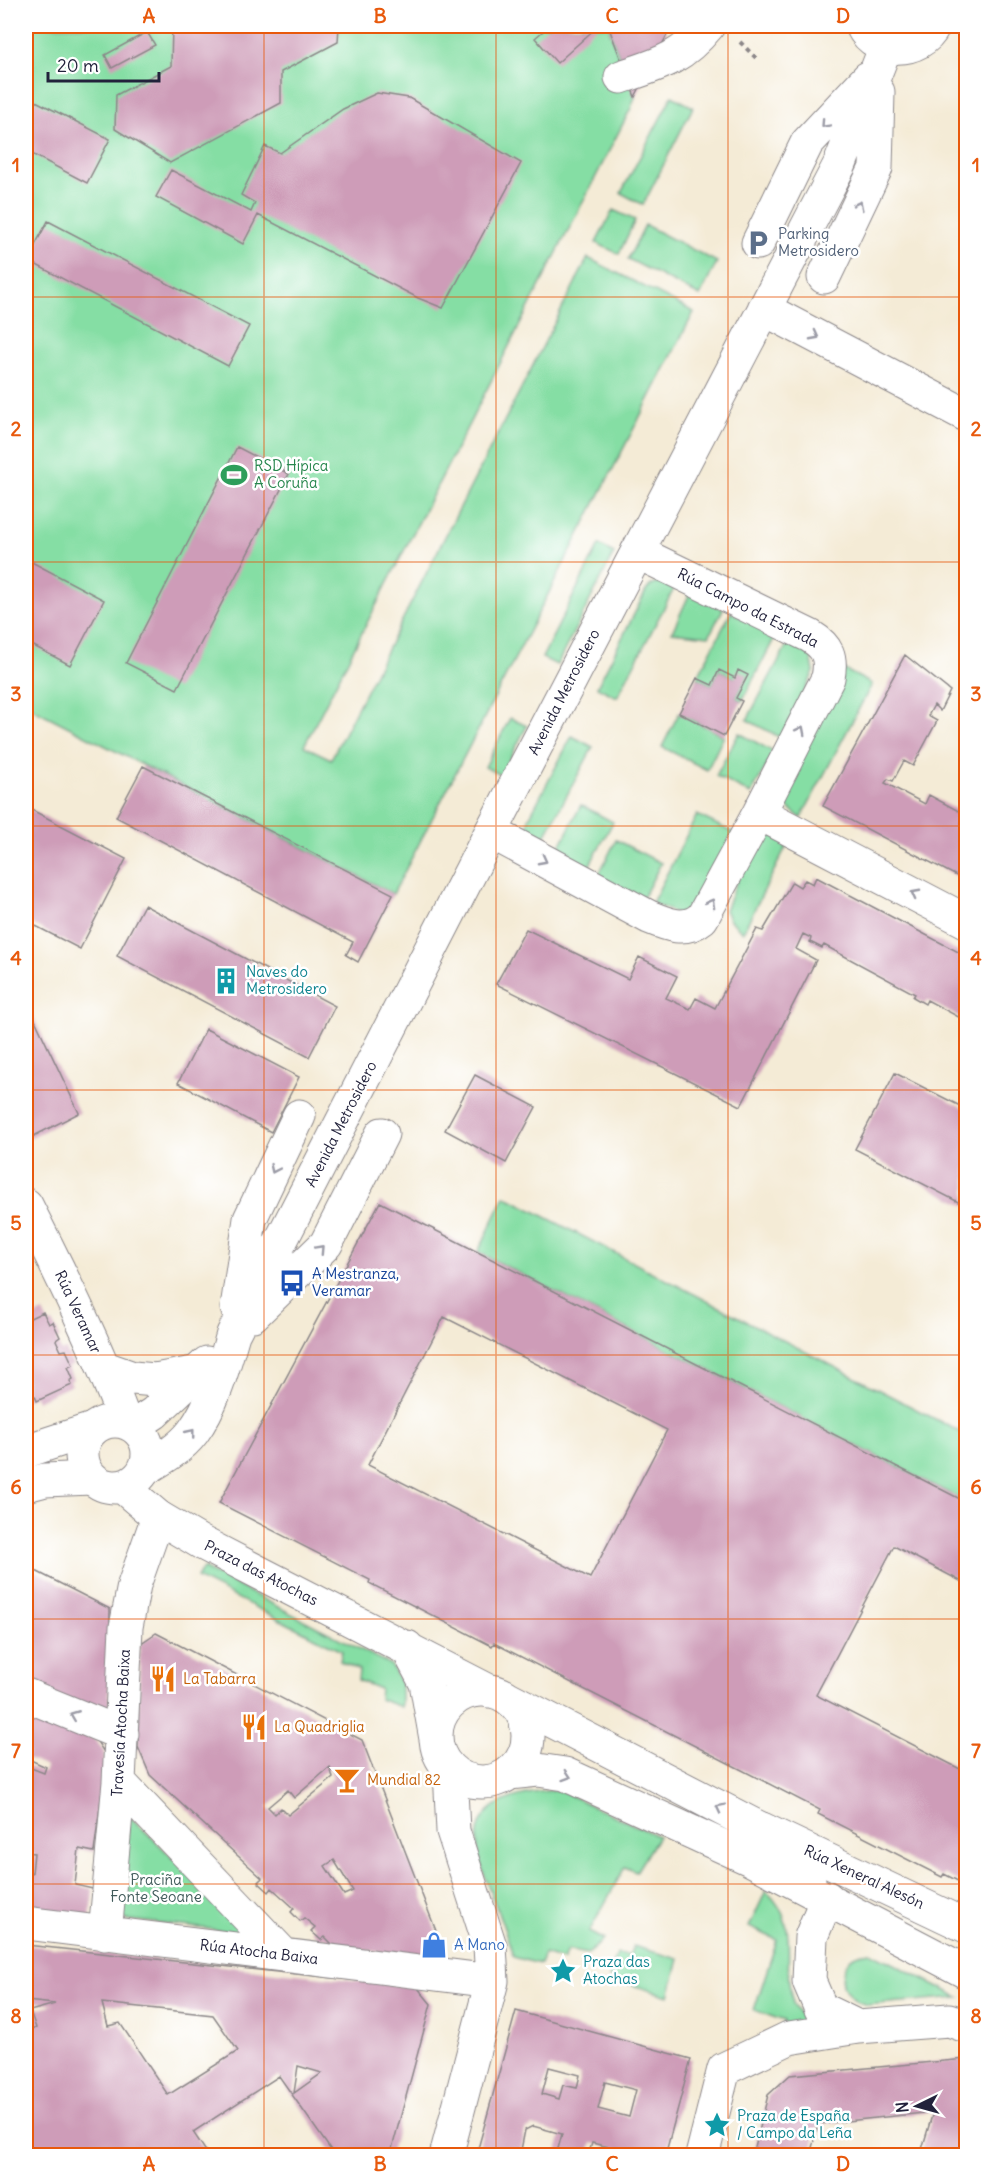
<svg xmlns="http://www.w3.org/2000/svg" width="992" height="2181" viewBox="0 0 992 2181" font-family="Delius,sans-serif">
<style>
.green{fill:#85dea4;stroke:#548070;stroke-width:1.5}
.building{fill:#ce9cb8;fill-rule:evenodd}
.lines{fill:none;stroke-linecap:round;stroke-linejoin:round}
.minor-casing{stroke:#8b8688;stroke-width:35}
.major-casing{stroke:#8b8688;stroke-width:35}
.path{stroke:#8b8688;stroke-width:4;stroke-dasharray:4.5 4.5;stroke-linecap:butt}
.minor{stroke:#fff;stroke-width:33}
.major{stroke:#fff;stroke-width:33}
.oneway{stroke:#9c9ca7}
.grid{fill:none;stroke:#e8590c;stroke-width:1.5;stroke-opacity:0.55}
.labels{text-anchor:middle;stroke-width:5;stroke-linejoin:round;paint-order:stroke}
.service-label{font-size:15px;fill:#4e5e75;stroke:#fff;text-anchor:start}
.leisure-label{font-size:15px;fill:#27864d;stroke:#fff;text-anchor:start}
.street-label{font-size:15px;fill:#22223b;stroke:#fff}
.culture-label{font-size:15px;fill:#0d838f;stroke:#fff;text-anchor:start}
.transit-label{font-size:15px;fill:#164399;stroke:#fff;text-anchor:start}
.food-label{font-size:15px;fill:#c56008;stroke:#fff;text-anchor:start}
.park-label{font-size:15px;fill:#405a5a;stroke:#fff}
.shop-label{font-size:15px;fill:#366cbe;stroke:#fff;text-anchor:start}
.neatline{fill:none;stroke:#e8590c;stroke-width:2}
.grid-label{font-size:20px;text-anchor:middle;font-weight:bold;fill:#e8590c}
</style>
<rect width="100%" height="100%" fill="#fff"/>
<filter id="ink" filterUnits="userSpaceOnUse"><feTurbulence type="fractalNoise" baseFrequency=".0167" numOctaves="2"/><feDisplacementMap in="SourceGraphic" scale="12" xChannelSelector="R" yChannelSelector="G"/><feConvolveMatrix kernelMatrix="1 2 1 2 8 2 1 2 1" color-interpolation-filters="sRGB"/></filter>
<filter id="wash" filterUnits="userSpaceOnUse"><feTurbulence type="fractalNoise" baseFrequency=".008" numOctaves="4" result="noise"/><feDisplacementMap in="SourceGraphic" scale="24" xChannelSelector="R" yChannelSelector="G"/><feGaussianBlur stdDeviation="1.35" result="paint"/><feColorMatrix in="noise" values="0 0 0 0 0 0 0 0 0 0 0 0 0 0 0 0 0 1.4 0 .05"/><feComposite in="paint" operator="in"/></filter>
<g filter="url(#wash)">
<rect width="100%" height="100%" fill="#f4ebd6"/>
<path class="green" d="M26 26H618L609 29 635 97 631 108 304 746 331 759 588 258 694 312 393 894 26 705Z
M672 96 693 107 643 205 621 193Z
M613 210 635 220 619 254 596 243Z
M645 225 717 262 700 296 628 259Z
M599 545 614 553 557 665 542 658Z
M663 581 676 585 617 697 597 687 646 591 650 586Z
M690 593 723 609 709 636 672 632Z
M731 612 776 635 742 701 736 698 747 675 735 678 719 670 712 685 697 678Z
M789 641 811 655 814 672 781 738 747 720Z
M843 669 872 684 801 818 786 806 783 797Z
M679 713 724 736 707 770 662 747Z
M510 718 527 726 501 775 485 767Z
M739 733 774 752 751 794 716 776Z
M572 736 593 747 539 847C531 838 526 830 529 818Z
M581 805 613 822 587 870 556 854Z
M697 815 734 833 697 904 680 915 652 903Z
M767 834 790 839 743 932 729 919 725 910 750 849Z
M616 840 661 863 643 898 598 876Z
M505 1196 966 1435V1502L478 1252Z
M203 1568 391 1665 401 1684V1707L379 1699 380 1689 358 1680 359 1670 340 1661 342 1651 197 1578Z
M558 1790 658 1836 636 1872 625 1867 589 1932 604 1940 587 1954 567 1950 563 1960 544 1954 540 1964 513 1957C494 1878 423 1799 558 1790Z
M129 1816 253 1934 120 1919Z
M766 1891C803 1925 780 1962 793 2003 795 2010 802 2016 806 2022L778 2034 784 2021 754 2010 777 1940 749 1927Z
M633 1946 679 1959 669 1996 609 1978 617 1954 629 1956Z
M870 1952 959 1997 867 2005C848 2000 836 1984 846 1965 848 1961 851 1957 856 1955 860 1953 865 1953 870 1952Z"/>
<g id="blocks">
<path class="building" d="M172 26H339L338 42 281 72V103L170 163 115 129 116 95 171 66Z
M549 26H598L557 63 535 38Z
M618 26H664L667 35 635 97 609 28Z
M147 32 155 45 112 68 105 55Z
M377 93 409 98 521 163 443 308 418 298 258 215 243 244 156 197 171 170 251 212 255 203 241 195 265 146 280 153 343 109Z
M26 96 110 139 87 183 26 151Z
M48 221 249 326 228 366 27 260Z
M237 447 289 474 177 689 126 663Z
M26 559 104 600 70 665 26 642Z
M905 655 950 691 940 711 934 705 928 716 937 721 913 766 904 761 893 781 888 779 885 783 925 804 929 795 966 815 961 823 966 826V881L823 806Z
M719 670 735 678 738 670 748 675 736 698 742 701 724 736 679 713 697 678 712 685Z
M143 766 393 894 358 962 346 955 353 942 116 817Z
M26 807 126 859 80 949 26 921Z
M816 877 966 956V1021L927 1000 925 1004 913 997 915 994 824 945 822 948 810 942 811 938 803 934 796 949 816 960 741 1106 496 984 526 929 628 979 639 957 677 976 666 998 690 1009 696 998 715 1008 757 929 763 931 792 882 800 887 805 880 813 884Z
M144 905 335 1006 309 1057 117 956Z
M26 1001 79 1113 26 1140Z
M206 1029 299 1077 271 1132 178 1083Z
M895 1073 966 1109V1206L855 1149Z
M475 1075 536 1107 506 1163 445 1130Z
M380 1202 966 1502V1584L894 1546 816 1695 966 1772V1885L944 1874 942 1877 818 1814 820 1810 494 1643 492 1646 369 1583 370 1580 219 1503ZM444 1317 667 1430 590 1578 368 1465Z
M43 1312 49 1324 53 1322 60 1337 56 1340 61 1351 66 1350 73 1365 68 1367 73 1379 70 1381 72 1385 37 1401 35 1396 26 1400V1320Z
M26 1566 110 1609 109 1719 26 1684Z
M156 1633 362 1740 445 1954 444 1958 336 1948 325 1937 321 1940 311 1931 315 1927 304 1918 300 1921 291 1912 294 1908 272 1888 269 1892 258 1882 262 1878 150 1775 138 1747 140 1644ZM330 1767 333 1778 288 1815 281 1808 275 1814 268 1807 288 1790 294 1798ZM334 1860 353 1891 344 1895 325 1866Z
M26 1708 96 1740 104 1752 105 1767 94 1852 79 1849 75 1885 93 1889 90 1922 26 1915V1871L32 1873 34 1853 26 1852V1766L44 1773 46 1767 26 1758 29 1752 26 1751Z
M26 1945 417 1987 431 2004 390 2156H335L279 2076 193 2132 209 2156H26V2032L36 2028 30 2011 55 2004 26 2001ZM102 2003 213 2015 238 2051 168 2095 120 2023 108 2026ZM298 2066 322 2073 294 2093Z
M516 2011 691 2059 665 2156H624L621 2150 592 2143 588 2156H556L562 2134 533 2126 525 2130 521 2150 524 2156H476ZM549 2067 580 2075 577 2088 563 2085 559 2099 542 2094ZM605 2082 636 2090 629 2117 598 2109Z
M966 2059V2156H920L933 2112 818 2124 810 2156H753L768 2095 790 2075Z"/>
</g>
</g>
<g filter="url(#ink)">
<use href="#blocks" fill-opacity="0" stroke="#8b8688" stroke-width="1.5"/>
<g class="lines">
<g class="minor-casing">
<path id="minor" d="M862 26C876 55 920 54 934 26
M621 77C660 64 681 59 708 26
M758 243 807 143 868 78
M824 277 876 168 878 92
M764 309 966 415
M759 813 966 921
M491 832 649 917C668 925 685 932 702 918L759 813 828 678C832 657 828 647 810 636L637 552
M237 1308 250 1219 299 1116
M253 1315 326 1244 382 1134
M134 1426 154 1413 207 1363
M26 1451 93 1429
M145 1469C162 1459 181 1448 193 1432 214 1403 223 1368 233 1334L491 832 840 164 886 46
M26 1485 45 1480 91 1478
M26 1695 122 1734
M119 1782 284 1955
M762 1829 966 1926
M827 1898 811 1937 809 1981 821 2009 858 2027 949 2020 966 2026
M26 1923 492 1981
M105 1934 119 1782 126 1627 134 1585 158 1517
M446 2156 492 1981 490 1946 453 1831 450 1770
M702 2156 724 2069 789 2038 858 2027"/>
</g>
<g class="major-casing">
<path id="major" d="M26 1205C62 1276 97 1347 125 1422
M105 1368 133 1378 155 1380 199 1372
M82 1454a33 33 0 1 1 66 0a33 33 0 1 1-66 0Z
M123 1487 158 1517 202 1543 489 1691
M407 1647 426 1683 436 1739
M436 1736a46 46 0 1 1 92 0a46 46 0 1 1-92 0Z
M508 1698 761 1829 809 1880
M509 1773 538 1770 565 1774 748 1858 966 1972"/>
</g>
<path class="path" d="M740 42 758 60"/>
<use href="#minor" class="minor"/>
<use href="#major" class="major"/>
</g>
<defs><path id="oneway-chevron" d="M-2-3.5L2.5 0L-2 3.5" fill="none" stroke-width="1.6" stroke-linecap="round" stroke-linejoin="round" transform="scale(1.5)"/></defs>
<g class="oneway">
<use href="#oneway-chevron" transform="translate(825 124) rotate(133)"/>
<use href="#oneway-chevron" transform="translate(859 205) rotate(-64)"/>
<use href="#oneway-chevron" transform="translate(815 336) rotate(28)"/>
<use href="#oneway-chevron" transform="translate(801 730) rotate(-63)"/>
<use href="#oneway-chevron" transform="translate(543 860) rotate(28)"/>
<use href="#oneway-chevron" transform="translate(915 894) rotate(-152)"/>
<use href="#oneway-chevron" transform="translate(711 903) rotate(-61)"/>
<use href="#oneway-chevron" transform="translate(274 1169) rotate(115)"/>
<use href="#oneway-chevron" transform="translate(320 1249) rotate(-47)"/>
<use href="#oneway-chevron" transform="translate(191 1433) rotate(-51)"/>
<use href="#oneway-chevron" transform="translate(74 1715) rotate(-158)"/>
<use href="#oneway-chevron" transform="translate(567 1776) rotate(18)"/>
<use href="#oneway-chevron" transform="translate(720 1808) rotate(-153)"/>
</g>
</g>
<path class="grid" d="M264 26V2156M496 26V2156M728 26V2156M26 297H966M26 562H966M26 826H966M26 1090H966M26 1355H966M26 1619H966M26 1884H966"/>
<defs>
<g id="parking-bare" transform="scale(2.07)"><path d="M-3.5-5.5H1a3.5 3.5 0 0 1 0 7H-1V5.5H-3.5ZM-1-3.4V-.6H.8a1.4 1.4 0 0 0 0-2.8Z" fill="#5c6f8a" stroke="#fff" stroke-width="2.5" paint-order="stroke"/></g>
<g id="stadium-bare" transform="scale(2.07)"><path d="M0-5a6.5 5 0 1 0 0 10a6.5 5 0 1 0 0-10ZM-3.5-1.8h7v3.6h-7Z" fill="#2e9e5b" stroke="#fff" stroke-width="2.5" paint-order="stroke"/></g>
<g id="building-bare" transform="scale(2.07)"><path d="M-4-6H4V6H1V3H-1V6H-4ZM-2.5-4.3h1.7v1.8h-1.7ZM.8-4.3h1.7v1.8H.8ZM-2.5-1h1.7V.8h-1.7ZM.8-1h1.7V.8H.8Z" fill="#0f9aa8" stroke="#fff" stroke-width="2.5" paint-order="stroke"/></g>
<g id="bus-bare" transform="scale(2.07)"><path d="M-5-6H5V4H4V6H2V4H-2V6H-4V4H-5ZM-3.5-4V0h7V-4ZM-3.5 1.2v1.5H-2V1.2ZM2 1.2v1.5H3.5V1.2Z" fill="#1a4fb4" stroke="#fff" stroke-width="2.5" paint-order="stroke"/></g>
<g id="restaurant-bare" transform="scale(2.07)"><path d="M-5-6h1v4h1v-4h1v4h1v-4h1v5L-1.5 .5V6h-2V.5L-5-1ZM5-6V6H3V1.5H1.5Q1.5-4 5-6Z" fill="#e8710a" stroke="#fff" stroke-width="2.5" paint-order="stroke"/></g>
<g id="bar-bare" transform="scale(2.07)"><path d="M-6-5H6L.8 .8V4.5H3.5V6h-7V4.5H-.8V.8Z" fill="#e8710a" stroke="#fff" stroke-width="2.5" paint-order="stroke"/></g>
<g id="shop-bare" transform="scale(2.07)"><path d="M-5-2.5h2.3a2.7 3.5 0 0 1 5.4 0H5L5.5 6h-11ZM-1.5-2.5h3a1.5 2.3 0 0 0-3 0Z" fill="#3f7fe0" stroke="#fff" stroke-width="2.5" paint-order="stroke"/></g>
<g id="sight-bare" transform="scale(2.07)"><path d="M0-6L1.8-2.2L6-1.7L2.9 1.2L3.7 5.4L0 3.3L-3.7 5.4L-2.9 1.2L-6-1.7L-1.8-2.2Z" fill="#0f9aa8" stroke="#fff" stroke-width="2.5" paint-order="stroke"/></g>
</defs>
<g fill-rule="evenodd">
<use href="#parking-bare" x="758" y="243"/>
<use href="#stadium-bare" x="234" y="475"/>
<use href="#building-bare" x="226" y="981"/>
<use href="#bus-bare" x="292" y="1283"/>
<use href="#restaurant-bare" x="163" y="1679"/>
<use href="#restaurant-bare" x="254" y="1727"/>
<use href="#bar-bare" x="347" y="1780"/>
<use href="#shop-bare" x="434" y="1945"/>
<use href="#sight-bare" x="563" y="1971"/>
<use href="#sight-bare" x="717" y="2125"/>
</g>
<g class="labels">
<g class="service-label">
<text x="778" y="239">Parking<tspan x="778" dy="17">Metrosidero</tspan></text>
</g>
<g class="leisure-label">
<text x="254" y="471">RSD Hípica<tspan x="254" dy="17">A Coruña</tspan></text>
</g>
<g class="street-label">
<text transform="translate(748 608) rotate(27)" y="5">Rúa Campo da Estrada</text>
<text transform="translate(564 692) rotate(-63)" y="5">Avenida Metrosidero</text>
<text transform="translate(341 1124) rotate(-63)" y="5">Avenida Metrosidero</text>
<text transform="translate(78 1312) rotate(65)" y="5">Rúa Veramar</text>
<text transform="translate(261 1573) rotate(27)" y="5">Praza das Atochas</text>
<text transform="translate(121 1723) rotate(-87)" y="5">Travesía Atocha Baixa</text>
<text transform="translate(864 1877) rotate(25)" y="5">Rúa Xeneral Alesón</text>
<text transform="translate(259 1952) rotate(7)" y="5">Rúa Atocha Baixa</text>
</g>
<g class="culture-label">
<text x="246" y="977">Naves do<tspan x="246" dy="17">Metrosidero</tspan></text>
<text x="583" y="1967">Praza das<tspan x="583" dy="17">Atochas</tspan></text>
<text x="737" y="2121">Praza de España<tspan x="737" dy="17">/ Campo da Leña</tspan></text>
</g>
<g class="transit-label">
<text x="312" y="1279">A Mestranza,<tspan x="312" dy="17">Veramar</tspan></text>
</g>
<g class="food-label">
<text x="183" y="1684">La Tabarra</text>
<text x="274" y="1732">La Quadriglia</text>
<text x="367" y="1785">Mundial 82</text>
</g>
<g class="park-label">
<text x="156" y="1885">Praciña<tspan x="156" dy="17">Fonte Seoane</tspan></text>
</g>
<g class="shop-label">
<text x="454" y="1950">A Mano</text>
</g>
</g>
<rect width="992" height="2181" fill="none" stroke="#fff" stroke-width="66"/>
<g transform="translate(917 2106) rotate(265)" stroke="#ffffff" stroke-width="4.5" paint-order="stroke">
<path d="M0-4.5L10 22L0 15L-10 22Z" fill="#22223b"/>
<text y="-9" font-size="16" font-weight="bold" text-anchor="middle" fill="#22223b">N</text>
</g>
<path d="M48 72v9h111v-9" fill="none" stroke="#22223b" stroke-width="3"/>
<text x="57" y="72" font-size="18" fill="#22223b" stroke="#ffffff" stroke-width="4.5" paint-order="stroke">20 m</text>
<rect x="33" y="33" width="926" height="2115" class="neatline"/>
<g class="grid-label">
<text x="149" y="23">A</text>
<text x="380" y="23">B</text>
<text x="612" y="23">C</text>
<text x="843" y="23">D</text>
<text x="16" y="172">1</text>
<text x="976" y="172">1</text>
<text x="16" y="436">2</text>
<text x="976" y="436">2</text>
<text x="16" y="701">3</text>
<text x="976" y="701">3</text>
<text x="16" y="965">4</text>
<text x="976" y="965">4</text>
<text x="16" y="1230">5</text>
<text x="976" y="1230">5</text>
<text x="16" y="1494">6</text>
<text x="976" y="1494">6</text>
<text x="16" y="1758">7</text>
<text x="976" y="1758">7</text>
<text x="16" y="2023">8</text>
<text x="976" y="2023">8</text>
<text x="149" y="2171">A</text>
<text x="380" y="2171">B</text>
<text x="612" y="2171">C</text>
<text x="843" y="2171">D</text>
</g>
</svg>
